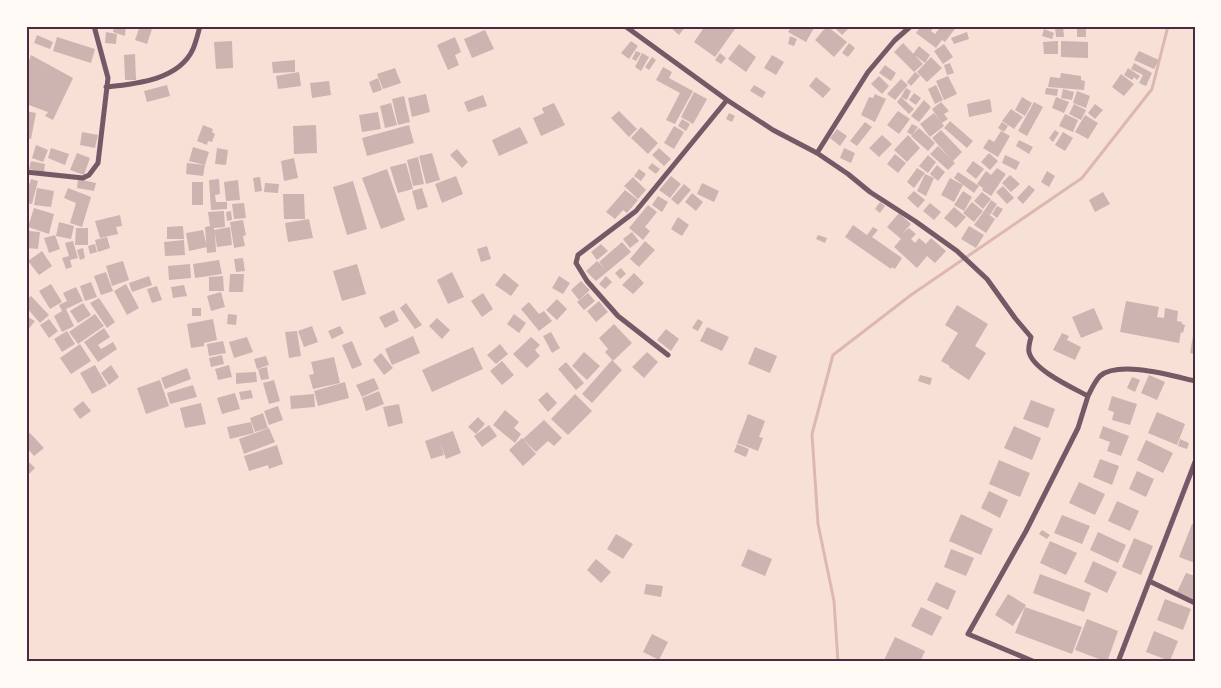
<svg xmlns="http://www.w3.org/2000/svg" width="1221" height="688" viewBox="0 0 1221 688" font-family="'Nunito Sans',sans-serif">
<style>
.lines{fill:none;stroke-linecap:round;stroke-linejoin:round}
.stream{stroke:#dcb8b0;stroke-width:3}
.building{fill:#ccb4b1}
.minor{stroke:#755966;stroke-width:5}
.neatline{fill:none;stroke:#4a2c40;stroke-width:2}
</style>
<rect width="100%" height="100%" fill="#f7e1d7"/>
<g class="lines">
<path class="stream" d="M838 662 834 601 818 524 812 434 833 355 911 295 1082 178 1152 89 1168 26"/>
</g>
<path class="building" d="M114 26H126L125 36 113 32Z
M140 26H153L147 44 135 40Z
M669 26H686L679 35Z
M705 26H737L715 57 694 42Z
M792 26H811L814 28 806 42 788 32Z
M827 26 847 42 834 57 815 40Z
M833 26H851L842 35Z
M921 26H934L931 31 935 34 941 26H957L945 42 942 40 936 48 916 33Z
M1055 26H1063L1064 37H1056Z
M1077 26H1086V37H1077Z
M1044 29 1054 33 1052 39 1042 36Z
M485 30 494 49 472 58 464 39Z
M106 32 117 34 116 44 105 43Z
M967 32 969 39 954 44 951 38Z
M37 35 53 42 50 49 34 43Z
M790 36 797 39 794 46 788 44Z
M57 37 95 49 91 63 53 51Z
M455 37 461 52 455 55 459 65 448 70 437 45Z
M232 41 233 68 216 69 214 42Z
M631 41 638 46 629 59 621 53Z
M1058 41V54H1044L1043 42Z
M1061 41 1088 42V58L1061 57Z
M849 43 855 48 848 57 842 53Z
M903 43 923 64 914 72 894 52Z
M739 44 756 57 746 72 728 59Z
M944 44 953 57 943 64 934 51Z
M919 46 930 55 925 63 913 54Z
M636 51 641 53 636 61 632 59Z
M1139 51 1159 60 1154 69 1134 60Z
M642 53 649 57 641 71 635 67Z
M720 53 726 58 721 64 715 60Z
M135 54 136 80H125L124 55Z
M31 55 73 78 53 120 45 116 48 112 26 104V69Z
M772 55 784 62 776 75 764 68Z
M652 57 656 60 649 70 645 67Z
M931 57 942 68 927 82 917 72Z
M295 60V72L273 73 272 62Z
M950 63 954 73 947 75 944 65Z
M1134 63 1152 73 1146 86 1139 83 1143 75 1131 69Z
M885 65 896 73 891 81 879 73Z
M663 67 672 72 669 78 693 91 675 124 666 120 680 93 656 80Z
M395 68 401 83 383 89 377 74Z
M1128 68 1140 76 1137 80 1134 77 1132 80 1124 75Z
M299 72 301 86 278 89 276 76Z
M915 72 920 76 911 86 907 82Z
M1061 73 1081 76V80L1085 81 1084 90 1048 87 1050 77 1060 78Z
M1121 74 1134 84 1124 96 1112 87Z
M879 76 889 86 882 94 871 84Z
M948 76 957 94 944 100 936 81Z
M816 77 831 89 823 98 809 86Z
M378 78 382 90 373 93 369 82Z
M901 79 908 85 895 100 887 94Z
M329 81 331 95 312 98 310 83Z
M167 85 170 96 147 102 144 91Z
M754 85 766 92 762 98 750 91Z
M936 85 943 100 935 104 928 89Z
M906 88 911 91 907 100 901 97Z
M1046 88 1058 89 1057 96 1045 94Z
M1063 89 1074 92 1072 100 1061 98Z
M1077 91 1090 96 1086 108 1073 103Z
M694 92 707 99 693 124 681 117Z
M914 93 921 98 916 105 909 100Z
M426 94 430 112 412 117 408 98Z
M875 94 886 99 875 122 861 115 869 97 873 98Z
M483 95 487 106 468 112 464 102Z
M404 96 410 122 398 125 392 99Z
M901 97 914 109 909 114 897 102Z
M1022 97 1032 103 1025 116 1015 110Z
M1056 97 1069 102 1064 113 1052 108Z
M990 99 992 112 969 117 967 104Z
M924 100 931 107 919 122 911 116Z
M941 102 949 111 944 114 948 119 942 123 944 126 930 137 920 124 934 113 941 122 932 109Z
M1034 102 1043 107 1027 136 1018 131Z
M391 103 397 125 385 128 380 106Z
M554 103 565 125 541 136 533 118 544 113 542 108Z
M1074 104 1086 110 1081 120 1069 114Z
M1095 104 1103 110 1095 119 1088 113Z
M1011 109 1023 117 1014 129 1002 121Z
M26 111 36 113 31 139 26 138Z
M619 111 637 129 629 137 611 118Z
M898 111 910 119 899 134 887 125Z
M378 112 381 129 362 132 359 115Z
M729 113 735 116 732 122 726 119Z
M1065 114 1078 120 1073 132 1059 126Z
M1085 115 1098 123 1088 139 1075 132Z
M682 119 690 124 686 131 678 126Z
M950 121 973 141 967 148 944 128Z
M865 122 872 127 857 146 850 141Z
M1002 122 1008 126 1004 132 998 128Z
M912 124 918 127 912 135 907 132Z
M203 125 213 129 212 132 215 134 212 142 208 141 207 145 197 141Z
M316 125 317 153 294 154 293 126Z
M409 125 414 143 367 156 362 138Z
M674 126 684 132 674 149 664 143Z
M520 127 528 143 499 156 492 140Z
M641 127 658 143 648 154 631 138Z
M919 128 935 143 928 151 911 136Z
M837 129 847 136 840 146 830 138Z
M941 130 962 152 953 161 955 163 948 170 930 154 938 146 951 159 932 138Z
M1055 130 1059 133 1053 142 1049 138Z
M1001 131 1010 136 998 157 983 148 989 139 994 142Z
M82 132 98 135 95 148 80 145Z
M1063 132 1073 138 1065 151 1055 145Z
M882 135 892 144 879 157 869 148Z
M908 135 920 148 907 162 894 150Z
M1019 140 1033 147 1029 154 1016 146Z
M36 145 48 150 43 162 32 158Z
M193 147 209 152 205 165 189 161Z
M51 148 69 154 65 165 48 158Z
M217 148 228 150 226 165 215 164Z
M659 148 671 159 664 166 652 155Z
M844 148 855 153 851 163 840 158Z
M457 149 468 162 462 168 450 155Z
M77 153 90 158 84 175 70 170Z
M432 153 440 180 426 184 419 156Z
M989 153 998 161 990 170 981 162Z
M895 154 906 163 898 173 887 164Z
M928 155 936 162 928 173 919 166Z
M1005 155 1020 162 1016 170 1002 163Z
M418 157 424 184 413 186 407 160Z
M294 158 298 178 284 181 281 161Z
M31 161 45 164 44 172 29 169Z
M973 161 984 169 976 179 966 171Z
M187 163 205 165 203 176 186 174Z
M406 163 413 189 398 193 390 167Z
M652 163 660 169 656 174 648 168Z
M937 165 945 172 938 181 930 174Z
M917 168 925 173 914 188 907 182Z
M997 168 1006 174 991 196 982 190 983 188 977 184 986 171 991 175Z
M387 169 405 220 381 229 362 178Z
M639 169 646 174 641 181 634 176Z
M1047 171 1055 176 1049 187 1041 182Z
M958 172 979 186 974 193 954 178Z
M925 174 934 178 926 196 917 191Z
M1010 175 1020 184 1011 192 1002 183Z
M456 176 463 194 442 203 435 184Z
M671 176 681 184 670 198 659 190Z
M260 177 262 191 255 192 253 178Z
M633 177 646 190 638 199 624 186Z
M950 178 963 185 954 202 941 195Z
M31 179 38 181 32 204 26 203V195Z
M78 179 96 183 94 191 77 188Z
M219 179 220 194 215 195 216 202H227V209L211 210 209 180Z
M238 180 240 200 226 201 224 182Z
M353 181 367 229 347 235 333 187Z
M192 182H203V205H192Z
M265 183 279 184 278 193 264 192Z
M702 183 719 191 714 202 697 194Z
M684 184 691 190 678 205 671 199Z
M1029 185 1035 190 1023 204 1017 198Z
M1003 186 1014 198 1007 204 996 192Z
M37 188 54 191 51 207 34 205Z
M68 188 91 197 82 227 70 223 76 203 64 198Z
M422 188 428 207 417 210 412 191Z
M625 190 638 200 627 213 623 210 615 219 606 212Z
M914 191 925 200 918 208 907 198Z
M963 191 972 197 964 211 954 205Z
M982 192 991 199 983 209 974 201Z
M1103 192 1110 204 1095 212 1089 200Z
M692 193 703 202 696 211 685 202Z
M283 194H304L305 219H284Z
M658 196 668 202 662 212 652 205Z
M991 200 997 204 990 215 984 211Z
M880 202 885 206 880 213 875 209Z
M972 202 983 211 974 222 963 213Z
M244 203 246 218 234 219 232 204Z
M930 203 941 212 934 220 923 211Z
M648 205 657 212 645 227 650 231 643 240 629 228Z
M997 206 1003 209 997 218 992 214Z
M954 207 966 217 956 228 944 218Z
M34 208 54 214 49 234 28 227Z
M224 211 225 227 214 228V230L230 227 232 245 217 247 215 233 216 252 207 253 205 227 210 226 208 212Z
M231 211 232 220 227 221 226 212Z
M984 211 995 219 986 233 974 225Z
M899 213 911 224 903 233 909 228 916 234 911 239 915 243 919 238 926 244 931 238 946 251 935 263 927 256 917 268 894 247 901 239 887 227Z
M120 215 122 226 116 227 118 234 100 238 95 221Z
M678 217 689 225 682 236 671 229Z
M309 219 313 238 288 242 285 223Z
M243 220 246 235 243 236 245 246 234 248 230 222Z
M59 222 74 226 71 239 56 236Z
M853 225 867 235 873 227 878 230 872 237 902 258 895 269 892 267 891 269 845 237Z
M183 226 184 239H167V227Z
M969 226 984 235 976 248 961 239Z
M76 228H88V245H75Z
M203 230 207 247 189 251 186 233Z
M29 231 40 232 38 249 27 248Z
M632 232 639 241 630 248 623 239Z
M55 235 60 249 49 253 44 238Z
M818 235 827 238 825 243 816 239Z
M107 237 110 248 98 252 95 240Z
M184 240 185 255 165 256 164 242Z
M73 241 78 258 70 260 72 267 66 269 62 258 69 256 65 243Z
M645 241 655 250 639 267 630 259Z
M622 242 631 252 596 281 586 271 597 261 605 269 599 262Z
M95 244 97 252 90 254 88 246Z
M601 244 608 251 597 260 591 252Z
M487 246 491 259 481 262 477 249Z
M83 248 85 258 80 260 77 250Z
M42 251 52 266 39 275 28 261Z
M243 258 245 271 236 272 234 259Z
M219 260 222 274 195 278 193 264Z
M123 261 129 280 112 286 106 266Z
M190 264 191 278 169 280 168 266Z
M357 264 366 294 342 301 333 271Z
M621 268 626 274 620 279 615 273Z
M106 272 113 291 101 295 94 276Z
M452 272 464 297 448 304 437 280Z
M504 273 519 285 511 296 495 285Z
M634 273 644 283 633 294 622 285Z
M230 274H244L243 292H229Z
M149 276 152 285 132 292 129 283Z
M223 276 224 291H209V277Z
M559 276 570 283 563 294 552 288Z
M606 276 612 282 605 289 599 284Z
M581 281 590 290 579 300 571 290Z
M91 282 97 297 85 301 80 286Z
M51 284 62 302 50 309 39 291Z
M126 284 139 308 127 315 114 291Z
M184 285 187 296 173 298 171 287Z
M157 286 162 300 152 303 147 289Z
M76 287 83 301 66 309 74 326 62 332 54 316 62 311 59 305 67 301 63 293Z
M221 292 225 307 211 311 207 296Z
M483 293 493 309 482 317 471 301Z
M588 293 595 301 584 310 577 302Z
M31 296 49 315 40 323 26 307V300Z
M99 298 115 322 107 328 90 303Z
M557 299 567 309 557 320 546 310Z
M599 301 608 312 596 322 587 311Z
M1126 301 1159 307 1157 317 1164 318 1165 308 1178 311 1177 321 1182 322V324L1185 325 1183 333 1181 332 1179 343 1120 332Z
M529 302 539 314 544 311 552 321 539 331 521 309Z
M83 303 91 315 78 323 70 311Z
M406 303 422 325 415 329 400 308Z
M957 305 988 324 975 346 986 353 969 380 949 367 950 366 941 361 958 333 945 325Z
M192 308H201V316H192Z
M1094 308 1103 329 1081 338 1072 317Z
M394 310 399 321 385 328 379 317Z
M95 314 104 326 78 344 69 332Z
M228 314 237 315 236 325 227 324Z
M514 314 526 323 519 333 507 324Z
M28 317 35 321 26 332V319Z
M437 318 450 330 442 339 429 326Z
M49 319 58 331 49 338 40 325Z
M213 319 217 340 204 343V346L191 348 187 324Z
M698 319 703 322 698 331 692 328Z
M614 324 632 343 613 361 605 352 608 349 599 338Z
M312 326 318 342 304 347 298 331Z
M340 326 344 333 332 339 328 331Z
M707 327 729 337 722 351 700 341Z
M104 328 110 337 98 345 101 349 113 342 117 349 98 362 84 342Z
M666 329 679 339 671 351 657 340Z
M1194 330H1195V354L1190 353Z
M67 331 75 344 62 352 54 339Z
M297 331 301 356 289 358 285 332Z
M551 332 560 348 552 353 543 336Z
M1062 333 1069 336 1067 340 1081 347 1075 360 1053 350Z
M413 336 420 353 392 365 385 349Z
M247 337 253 352 234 358 229 342Z
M531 337 540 345 535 350 540 356 527 368 513 354Z
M223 341 226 353 209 356 207 344Z
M352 341 362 365 352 369 342 345Z
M80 344 91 361 71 374 60 358Z
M500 344 508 354 496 364 487 355Z
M473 347 483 369 432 392 422 370Z
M755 347 777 356 770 373 748 364Z
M584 352 600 366 587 380 572 366Z
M647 352 658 362 644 378 632 367Z
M381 353 393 368 384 375 373 360Z
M222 355 224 364 211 367 209 358Z
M266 356 269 365 257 369 254 359Z
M334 357 340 383 313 389 309 375 314 374 311 362Z
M612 360 622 370 592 403 582 394Z
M502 361 514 375 502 385 490 371Z
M566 362 584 383 576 390 558 369Z
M95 365 107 386 92 394 80 373Z
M111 365 119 377 109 385 101 373Z
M229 365 232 377 218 380 215 369Z
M267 367 269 379 261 380 258 369Z
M187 368 191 379 165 389 161 378Z
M256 372 257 382 236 384V373Z
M920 375 932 378 930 385 918 381Z
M1149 375 1165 382 1157 400 1141 393Z
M1132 377 1140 380 1135 392 1127 388Z
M374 378 379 389 362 397 356 385Z
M160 380 169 406 146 414 137 388Z
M274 380 280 401 269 404 263 383Z
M345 382 349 398 318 406 314 391Z
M193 385 197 397 170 404 167 393Z
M251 390 253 398 241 400 239 392Z
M379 391 384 404 366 411 362 398Z
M547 392 557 403 548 412 538 400Z
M235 393 240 409 222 414 217 398Z
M314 394 315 407 291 409 290 396Z
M575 394 592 411 568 435 551 419Z
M1112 396 1137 404 1130 425 1112 420 1114 412 1108 410Z
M1031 400 1055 409 1048 428 1023 419Z
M83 401 91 411 80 419 73 409Z
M201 403 206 424 185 428 180 408Z
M399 404 403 423 388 427 383 407Z
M278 406 283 420 269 425 264 411Z
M505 410 519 422 514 428 521 434 515 443 493 425Z
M1157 412 1185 424 1177 445 1148 433Z
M263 413 268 428 255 432 250 418Z
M748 414 765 421 759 437 763 438 758 451 737 443Z
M478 417 485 424 476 434 468 427Z
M544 420 562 438 554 446 548 441 536 452 523 439Z
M251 422 254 433 230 439 227 427Z
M489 425 497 436 482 447 474 436Z
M1014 426 1041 438 1032 460 1004 448Z
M1103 426 1129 436 1121 456 1107 451 1110 442 1099 438Z
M269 428 275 442 244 454 239 439Z
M453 431 461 453 446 459 440 441 444 455 431 459 425 441Z
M30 433 44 448 34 456 26 447V436Z
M522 438 536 454 523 466 509 450Z
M1180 439 1189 443 1187 449 1178 446Z
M1146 440 1173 453 1163 473 1137 460Z
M737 444 749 449 746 457 734 452Z
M277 445 283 464 269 469 268 465 249 471 244 456Z
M26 459 35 468 26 477Z
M1100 459 1119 466 1112 485 1093 477Z
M999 460 1030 473 1020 497 989 484Z
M1137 471 1154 479 1146 497 1129 489Z
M1079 482 1105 494 1095 515 1069 503Z
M989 491 1008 500 1000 518 981 508Z
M1117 501 1139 511 1130 531 1108 521Z
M961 514 993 529 981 555 949 541Z
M1062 515 1090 526 1082 544 1054 533Z
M1192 524 1195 525V563L1179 557Z
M1042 530 1050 535 1047 539 1039 534Z
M1098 532 1126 545 1118 563 1090 550Z
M616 534 633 544 623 559 607 549Z
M1134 538 1153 546 1141 575 1122 567Z
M1050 541 1077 553 1066 575 1040 563Z
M748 549 772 559 765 576 741 566Z
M951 549 974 558 966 576 944 567Z
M596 559 611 572 601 583 587 570Z
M1093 561 1117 572 1107 593 1084 582Z
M1186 573 1195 576V600L1177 592Z
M1040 574 1091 593 1084 612 1033 593Z
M936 582 956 591 948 610 927 600Z
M646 584 663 586 661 597 644 594Z
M1008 594 1026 605 1013 626 995 615Z
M1165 599 1191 609 1183 630 1157 620Z
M921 607 942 617 932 636 911 626Z
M1025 607 1082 627 1072 654 1015 633Z
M1087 619 1118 631 1107 662 1075 650Z
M1154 631 1178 641 1170 661 1146 652Z
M652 634 668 642 659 660 643 652Z
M895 637 925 651 920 662H887L884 660Z"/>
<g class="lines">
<path class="minor" d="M625 26 727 100 773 130 817 153 848 174 870 192 915 221 957 251 987 279 1015 318 1031 337C1030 341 1028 348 1029 352 1033 370 1073 388 1088 396L1078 428 1026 531 968 634 1035 662
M106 87C136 84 179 80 193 49 196 42 198 34 200 26
M817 153 868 72 895 40 911 26
M26 172 83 178 89 175 98 163 108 78 94 26
M668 355 618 316 587 281 576 263 578 255 636 211 727 100
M1088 396C1091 390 1095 381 1100 376 1119 360 1173 376 1195 381
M1149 581 1195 603
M1118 662 1195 462"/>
</g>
<rect width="1221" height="688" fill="none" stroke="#fffaf5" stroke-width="55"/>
<rect x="28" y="28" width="1166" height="632" class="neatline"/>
</svg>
